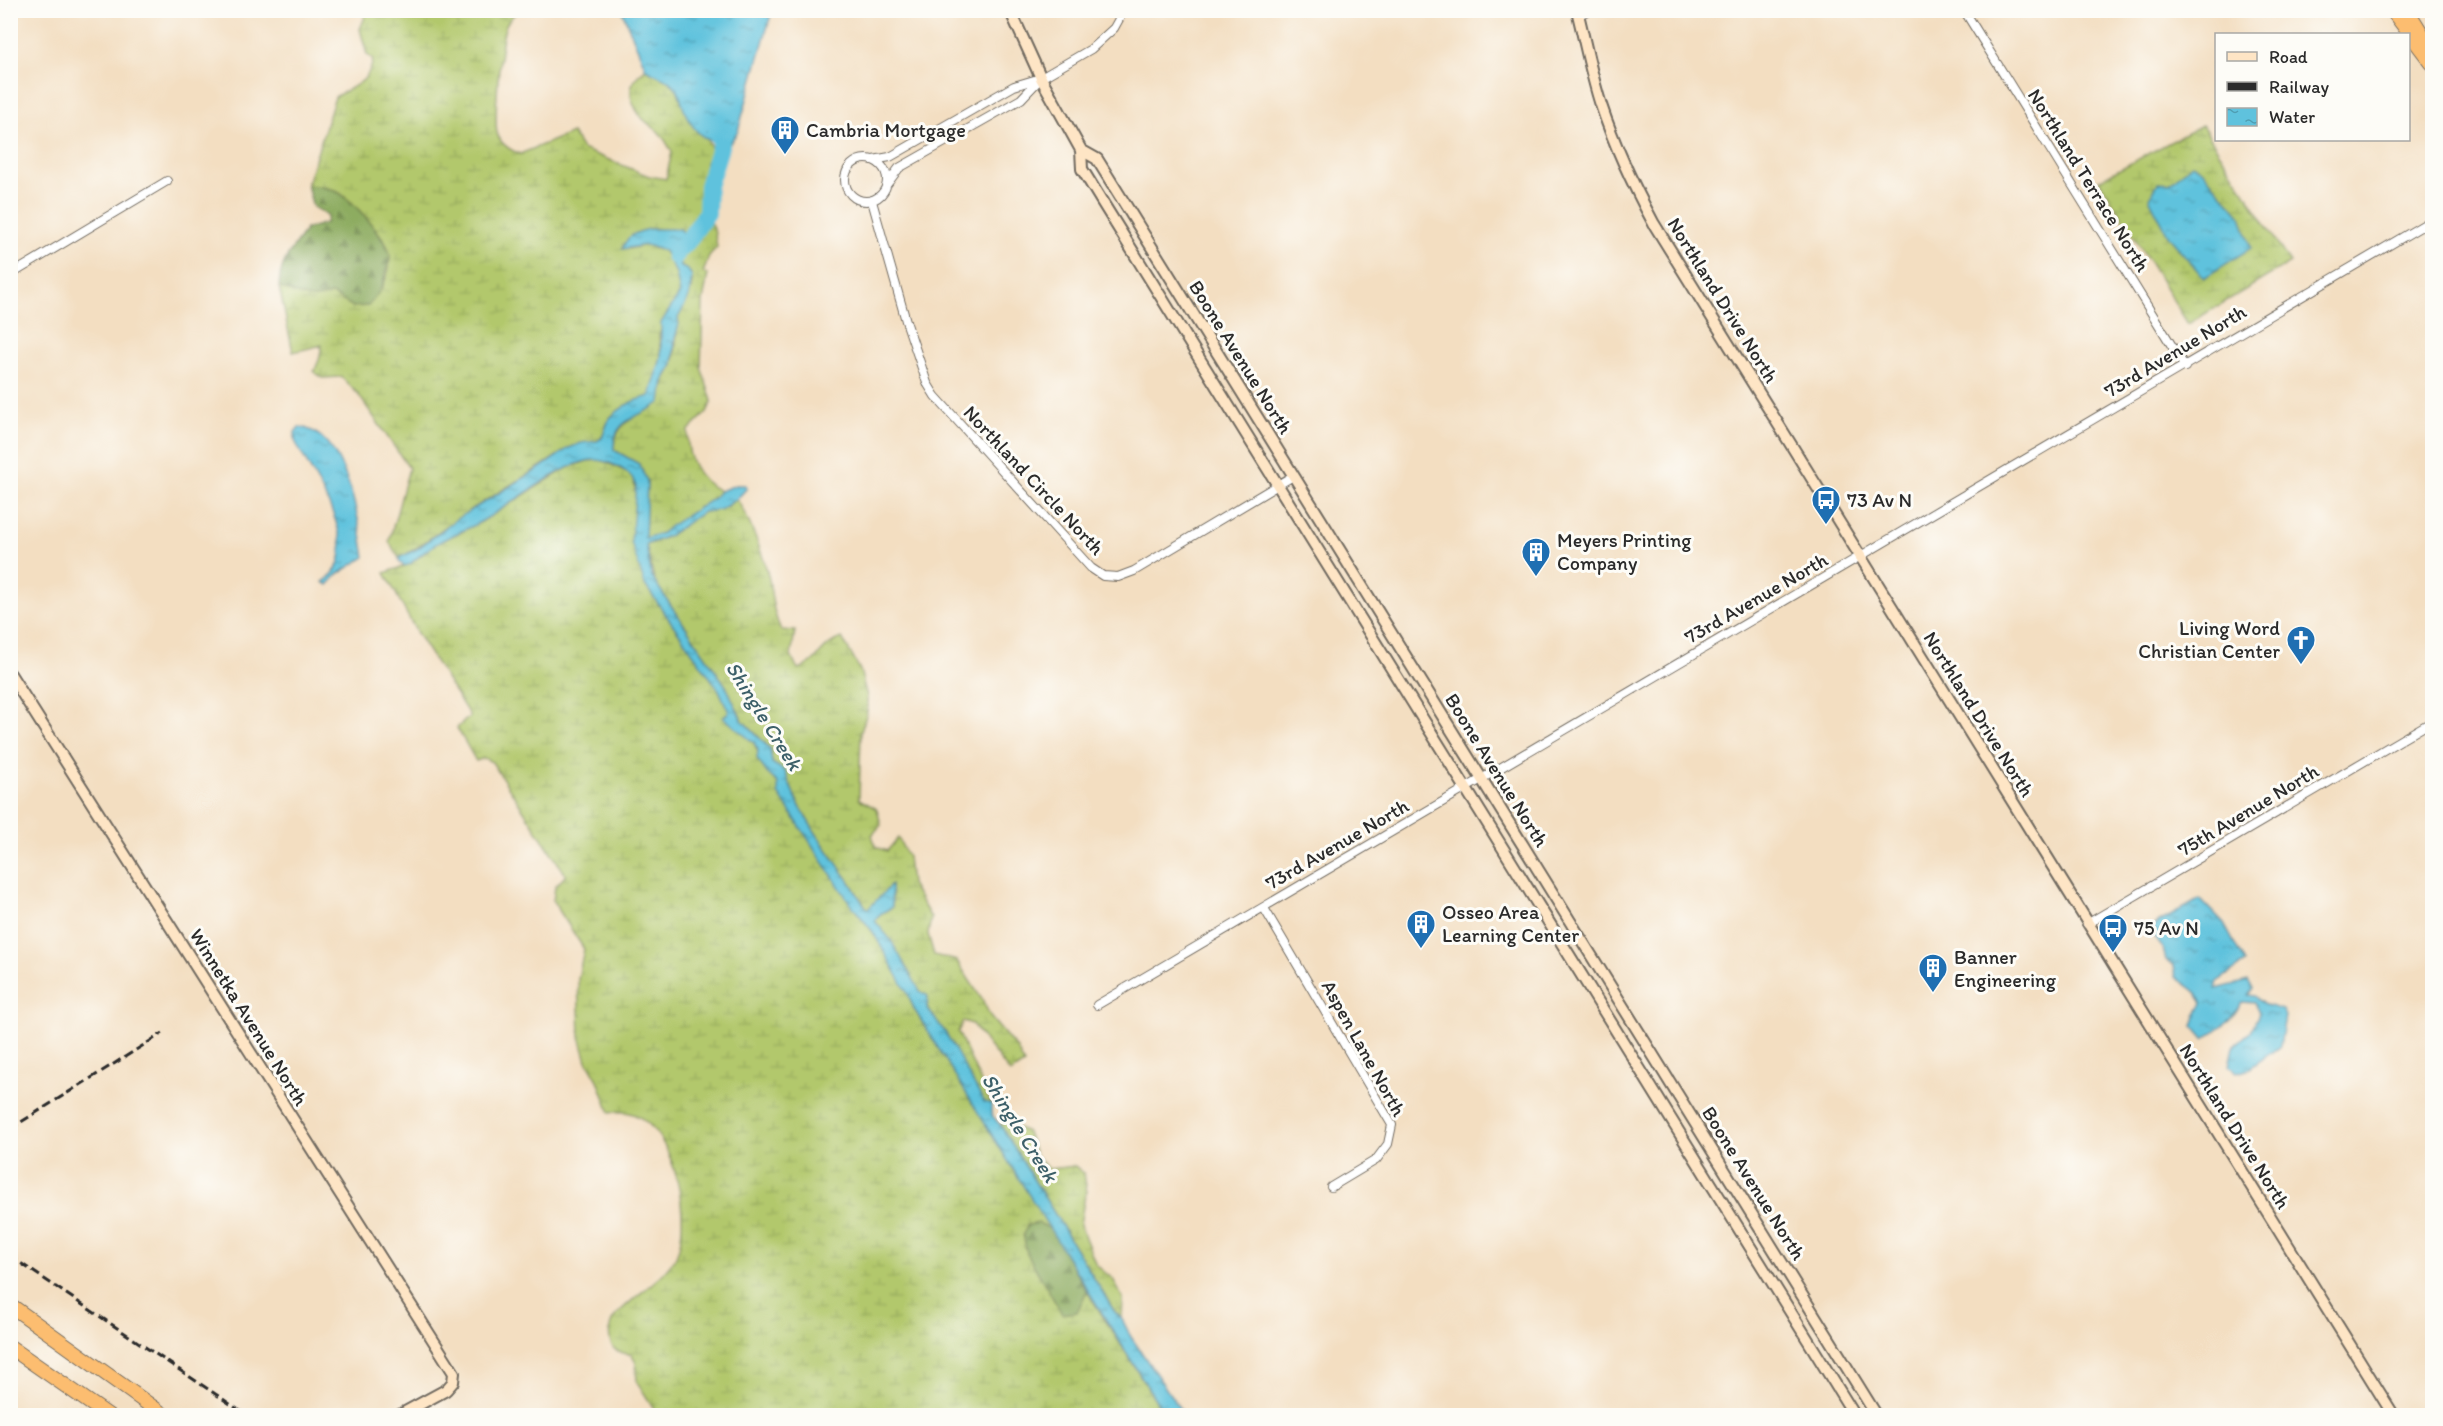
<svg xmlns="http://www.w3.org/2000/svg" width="2443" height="1426" viewBox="0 0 2443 1426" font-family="Itim,sans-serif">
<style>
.forest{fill:url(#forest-firs);stroke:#5c6c46;stroke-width:1.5}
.wetland{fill:url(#wetland-marsh);stroke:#6e7a4c;stroke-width:1.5}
.water{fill:url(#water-ripples);stroke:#457684;stroke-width:1.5}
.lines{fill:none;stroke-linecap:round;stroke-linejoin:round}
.river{stroke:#5fc2dd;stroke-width:18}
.street-casing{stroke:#716a60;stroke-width:10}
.secondary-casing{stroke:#716a60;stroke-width:14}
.highway-casing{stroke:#716a60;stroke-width:16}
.street{stroke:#fff;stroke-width:8}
.secondary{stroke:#fee5c5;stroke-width:10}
.highway{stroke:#fcbd6f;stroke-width:14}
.rail{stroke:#2b2b2b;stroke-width:3;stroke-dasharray:9 4.5;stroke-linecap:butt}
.labels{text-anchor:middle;stroke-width:6;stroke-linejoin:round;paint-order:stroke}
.poi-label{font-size:20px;fill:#2b2b2b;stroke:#fdfcf7;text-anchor:start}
.street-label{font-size:20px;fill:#2b2b2b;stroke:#fdfcf7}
.water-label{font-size:21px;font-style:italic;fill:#3d6069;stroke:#fdfcf7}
</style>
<defs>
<pattern id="forest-firs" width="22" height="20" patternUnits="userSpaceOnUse" patternTransform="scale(1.5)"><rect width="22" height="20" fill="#8dac60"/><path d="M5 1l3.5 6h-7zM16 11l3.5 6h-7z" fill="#738c4f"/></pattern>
<pattern id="wetland-marsh" width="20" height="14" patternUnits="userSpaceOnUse" patternTransform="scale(1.5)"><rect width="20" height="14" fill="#b2c86c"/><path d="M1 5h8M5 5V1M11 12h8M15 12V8" fill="none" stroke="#99ac5e"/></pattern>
<pattern id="water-ripples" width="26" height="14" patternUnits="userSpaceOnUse" patternTransform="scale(1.5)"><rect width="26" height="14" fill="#5fc2dd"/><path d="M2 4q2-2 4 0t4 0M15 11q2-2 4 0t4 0" fill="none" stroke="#4f9eb3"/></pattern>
</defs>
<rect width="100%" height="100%" fill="#fdfcf7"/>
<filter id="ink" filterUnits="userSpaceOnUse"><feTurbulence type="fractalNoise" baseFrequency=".0167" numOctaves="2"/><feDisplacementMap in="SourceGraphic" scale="12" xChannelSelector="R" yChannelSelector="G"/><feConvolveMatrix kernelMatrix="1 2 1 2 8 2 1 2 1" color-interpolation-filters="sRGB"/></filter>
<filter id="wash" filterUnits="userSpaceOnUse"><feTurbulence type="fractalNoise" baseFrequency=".008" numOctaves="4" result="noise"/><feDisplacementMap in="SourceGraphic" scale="24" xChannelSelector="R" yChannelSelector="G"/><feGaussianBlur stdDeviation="1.35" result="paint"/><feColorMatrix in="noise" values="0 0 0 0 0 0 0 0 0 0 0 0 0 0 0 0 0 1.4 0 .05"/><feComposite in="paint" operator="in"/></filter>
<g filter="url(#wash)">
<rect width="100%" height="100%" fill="#f3dec1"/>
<path class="forest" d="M307 185C316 186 326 187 335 191 356 199 380 235 391 254L380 293 368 306 353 307 332 294C312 303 298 295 279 287 280 259 292 251 306 229L326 223 327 215 313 207Z
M1039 1223 1051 1229 1087 1291 1077 1312 1062 1314 1027 1254 1023 1234 1028 1225Z"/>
<path class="wetland" d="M361 11H517C514 15 508 20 506 25 500 40 494 118 497 133 500 144 510 150 520 154L572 133 582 149 649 176 666 179 672 152C669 147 666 141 662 136 657 128 647 124 641 117 627 98 626 82 646 69 654 74 665 77 671 82 680 89 680 99 684 108 692 124 708 136 713 152L706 162 702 210 686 236 680 229 628 249 646 245 664 251 676 273 680 293 659 335 661 358 650 396C636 401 621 406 610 418 605 424 606 434 600 439 595 444 575 444 566 450 531 473 495 494 460 517 439 530 421 547 399 558L389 542 409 468 358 394 341 377 323 378 314 372 319 360 322 345 293 352 279 287C298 295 312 303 332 294L353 307 368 306C380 293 390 275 390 256 390 240 349 196 334 190 325 187 316 186 307 185L335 97C354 85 369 84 373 59L367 55 360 29 365 17Z
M2202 125 2290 263 2188 324 2099 180Z
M709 218 714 229 717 247 709 256 703 273 708 274 703 301 701 367 712 401 707 412 688 431C686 457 696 479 720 491 712 502 677 522 663 532 658 536 651 537 645 538L647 481 639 464 614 450C613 416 652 414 664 388 665 386 664 382 665 379 667 374 672 369 673 363 677 349 676 332 678 318 680 304 696 293 691 275 690 270 685 269 681 267L679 257 693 242Z
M601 460 627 472 634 480 645 585 719 690 729 712 724 717 754 743 767 773 778 783 850 903 873 932 909 994 914 1009 1051 1229 1039 1223 1028 1225 1023 1234 1027 1254 1062 1314 1077 1312 1087 1291 1165 1415H658L637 1382 636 1363 631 1354C627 1354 621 1353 617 1351 607 1345 608 1326 614 1318 631 1297 664 1280 676 1256 695 1215 669 1098 610 1113L598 1080 587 1061 580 1037 578 979 584 949 553 901 555 887 566 875 492 762 484 758 476 761 457 728 470 716 417 633 385 573 410 564 435 544 481 522 567 468 587 461Z
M737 499C752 525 762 550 769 579 772 597 773 614 781 630L795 631 791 656 798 669C818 664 821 644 842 638L860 670 867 697V712L861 732 859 799 877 809 881 825 872 835 876 847 887 851 898 838 908 857 911 884 931 918 928 934 934 955 957 961 983 1001 991 1018 1017 1049 1024 1064 1010 1073 972 1024 963 1021 958 1032 991 1104 984 1103 945 1032 932 1017 920 991 875 921 880 914 892 907 891 885 868 910C859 899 854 886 845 875 822 842 797 810 785 771L772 763 770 748 742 720 726 686 655 582 646 545 668 536 703 512 720 510Z
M1003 1121 1027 1132 1036 1157 1049 1169 1075 1166 1084 1174 1087 1192 1085 1195 1080 1225 1096 1265 1113 1279 1123 1299 1122 1319 1114 1311 1001 1126Z"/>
<path class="water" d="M733 10 772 11 738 131 730 143C705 146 691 129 683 107 681 101 680 94 677 89 670 79 656 75 646 69L622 11Z
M2192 164 2202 170 2241 216 2251 248 2204 278 2169 237 2149 198 2158 183 2169 184Z
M650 229H680L693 242 679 257 681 267 688 270 692 276 689 297 678 318 679 324 675 338 673 365 664 380 661 402C643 417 612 417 614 450L639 464 647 481 645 538 662 533 670 526 714 498 720 491 736 485H746L747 488 737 499 720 510 703 512 668 536 646 545 651 574 655 582 726 686 742 720 770 749 772 763 785 771C797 810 822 842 845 875 854 886 858 899 868 909L891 885 892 907 880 914 875 921 890 939 920 991 928 996 927 1008 945 1032 984 1102 991 1104V1114L1001 1126 1114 1311 1122 1319 1131 1337 1184 1415H1165L914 1009 908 994 873 932 850 903 778 793V783L767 773 757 759 758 750 754 743 723 717 729 712 719 690 645 585 631 542 636 486C632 469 603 457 586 461 556 468 511 505 482 521 467 530 450 535 436 544 427 549 418 557 410 564L405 566 400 563 399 558 417 549 458 518 537 470 569 448 581 443 597 441 602 438 609 419 615 413 631 402 650 396 661 358V323L680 293 676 273 664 251 646 245 622 249C628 235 635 232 650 229Z
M299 427C346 432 359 520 365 557L338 574 328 585 323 582C327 579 332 576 334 572 359 538 310 472 295 441V432Z
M2200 899 2224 924 2245 963 2217 982 2216 989 2248 981 2253 988 2248 995 2254 996 2266 1005 2282 1010 2285 1016 2280 1046 2250 1068 2237 1072 2229 1066 2233 1047 2251 1031 2259 1013 2254 1003 2242 1002 2231 1019 2204 1039 2193 1026 2196 1016 2203 1003 2196 992 2176 977 2174 965 2166 960 2163 949 2149 928Z"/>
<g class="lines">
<path class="river" d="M675 256V252L687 242 707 213 708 186 721 144 714 122"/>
</g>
</g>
<g filter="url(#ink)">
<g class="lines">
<g class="street-casing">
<path id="street" d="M1964 10 2185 367
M1578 15 1590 10
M845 180a21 21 0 1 1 42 0a21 21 0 1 1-42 0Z
M873 160 890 157 1014 86 1041 78 1091 49 1114 28 1124 10
M887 184 899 168 1021 99 1040 79
M872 201 906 321 927 383 935 396 1091 568 1103 576 1118 577 1134 571 1293 476
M10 275 167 181
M1264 908 1392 1125 1388 1144 1376 1160 1331 1187
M2087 924 2426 725
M1097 1005 2432 220"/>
</g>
<g class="secondary-casing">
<path id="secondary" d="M1010 10 1041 78 1081 150 1082 169 1101 200 1855 1416
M1577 10C1585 42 1591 74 1601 105 1615 147 1633 185 1654 224L2394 1416
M1081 150 1097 159 1877 1416
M10 674 454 1373 453 1382 446 1390 398 1416"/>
</g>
<g class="highway-casing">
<path id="highway" d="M2392 10 2432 63
M2407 10 2428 44
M10 1305 165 1416
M10 1347 109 1416"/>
</g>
<use href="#street" class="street"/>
<use href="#secondary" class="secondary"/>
<use href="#highway" class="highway"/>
<path class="rail" d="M10 1129 163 1033
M10 1256 248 1416"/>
</g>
</g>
<defs>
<g id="building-pin" transform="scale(1.5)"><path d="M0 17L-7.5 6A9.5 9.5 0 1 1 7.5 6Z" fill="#1f6fb2" stroke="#fdfcf7"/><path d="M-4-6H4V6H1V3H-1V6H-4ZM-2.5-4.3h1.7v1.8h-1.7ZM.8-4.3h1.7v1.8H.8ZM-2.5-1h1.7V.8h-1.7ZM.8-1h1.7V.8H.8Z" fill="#fff"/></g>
<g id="bus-pin" transform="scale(1.5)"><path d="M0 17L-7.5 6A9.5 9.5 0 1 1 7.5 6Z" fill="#1f6fb2" stroke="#fdfcf7"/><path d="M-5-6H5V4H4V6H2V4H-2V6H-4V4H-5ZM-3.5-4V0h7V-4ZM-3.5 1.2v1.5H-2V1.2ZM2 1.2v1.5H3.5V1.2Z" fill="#fff"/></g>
<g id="church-pin" transform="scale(1.5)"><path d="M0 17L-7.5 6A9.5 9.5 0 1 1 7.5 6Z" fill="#1f6fb2" stroke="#fdfcf7"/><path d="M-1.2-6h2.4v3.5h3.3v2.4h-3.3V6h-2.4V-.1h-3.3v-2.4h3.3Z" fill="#fff"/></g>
</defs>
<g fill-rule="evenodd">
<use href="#building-pin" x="785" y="130"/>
<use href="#bus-pin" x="1826" y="500"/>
<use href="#building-pin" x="1536" y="552"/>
<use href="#church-pin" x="2301" y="640"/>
<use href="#building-pin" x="1421" y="924"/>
<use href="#bus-pin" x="2113" y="928"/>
<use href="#building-pin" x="1933" y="968"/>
</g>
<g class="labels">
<g class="poi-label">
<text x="806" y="137">Cambria Mortgage</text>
<text x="1847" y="507">73 Av N</text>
<text x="1557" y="547">Meyers Printing<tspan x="1557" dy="23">Company</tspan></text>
<text x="2280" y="635" text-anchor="end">Living Word<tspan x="2280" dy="23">Christian Center</tspan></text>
<text x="1442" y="919">Osseo Area<tspan x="1442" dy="23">Learning Center</tspan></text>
<text x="2134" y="935">75 Av N</text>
<text x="1954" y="964">Banner<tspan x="1954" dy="23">Engineering</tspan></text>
</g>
<g class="street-label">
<text transform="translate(2089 180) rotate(58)" y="7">Northland Terrace North</text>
<text transform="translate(1723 300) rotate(58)" y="7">Northland Drive North</text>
<text transform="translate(2175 351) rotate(-31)" y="7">73rd Avenue North</text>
<text transform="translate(1241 357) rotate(58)" y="7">Boone Avenue North</text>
<text transform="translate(1034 480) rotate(47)" y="7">Northland Circle North</text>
<text transform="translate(1756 598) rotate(-30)" y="7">73rd Avenue North</text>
<text transform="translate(1979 714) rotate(58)" y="7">Northland Drive North</text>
<text transform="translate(1497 770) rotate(58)" y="7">Boone Avenue North</text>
<text transform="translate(2248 810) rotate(-31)" y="7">75th Avenue North</text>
<text transform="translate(1337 844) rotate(-30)" y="7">73rd Avenue North</text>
<text transform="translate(249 1017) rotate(58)" y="7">Winnetka Avenue North</text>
<text transform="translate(1364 1048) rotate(61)" y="7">Aspen Lane North</text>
<text transform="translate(2235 1126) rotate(58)" y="7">Northland Drive North</text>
<text transform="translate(1754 1183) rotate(58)" y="7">Boone Avenue North</text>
</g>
<g class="water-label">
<text transform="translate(764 716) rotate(58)" y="7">Shingle Creek</text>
<text transform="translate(1020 1128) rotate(58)" y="7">Shingle Creek</text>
</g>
</g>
<rect width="2443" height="1426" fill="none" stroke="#fdfcf7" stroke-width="36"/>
<rect x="2215" y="33" width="195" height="108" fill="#fdfcf7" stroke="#a9a8a5" stroke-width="1.5"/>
<rect x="2227" y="52" width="30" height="9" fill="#fee5c5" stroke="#a9a8a5" stroke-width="1.5"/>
<text x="2269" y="63" font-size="18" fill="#2b2b2b">Road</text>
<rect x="2227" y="82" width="30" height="9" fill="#2b2b2b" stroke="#a9a8a5" stroke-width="1.5"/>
<text x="2269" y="93" font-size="18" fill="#2b2b2b">Railway</text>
<rect x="2227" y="108" width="30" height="18" fill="url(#water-ripples)" stroke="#a9a8a5" stroke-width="1.5"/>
<text x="2269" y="123" font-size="18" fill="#2b2b2b">Water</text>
</svg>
